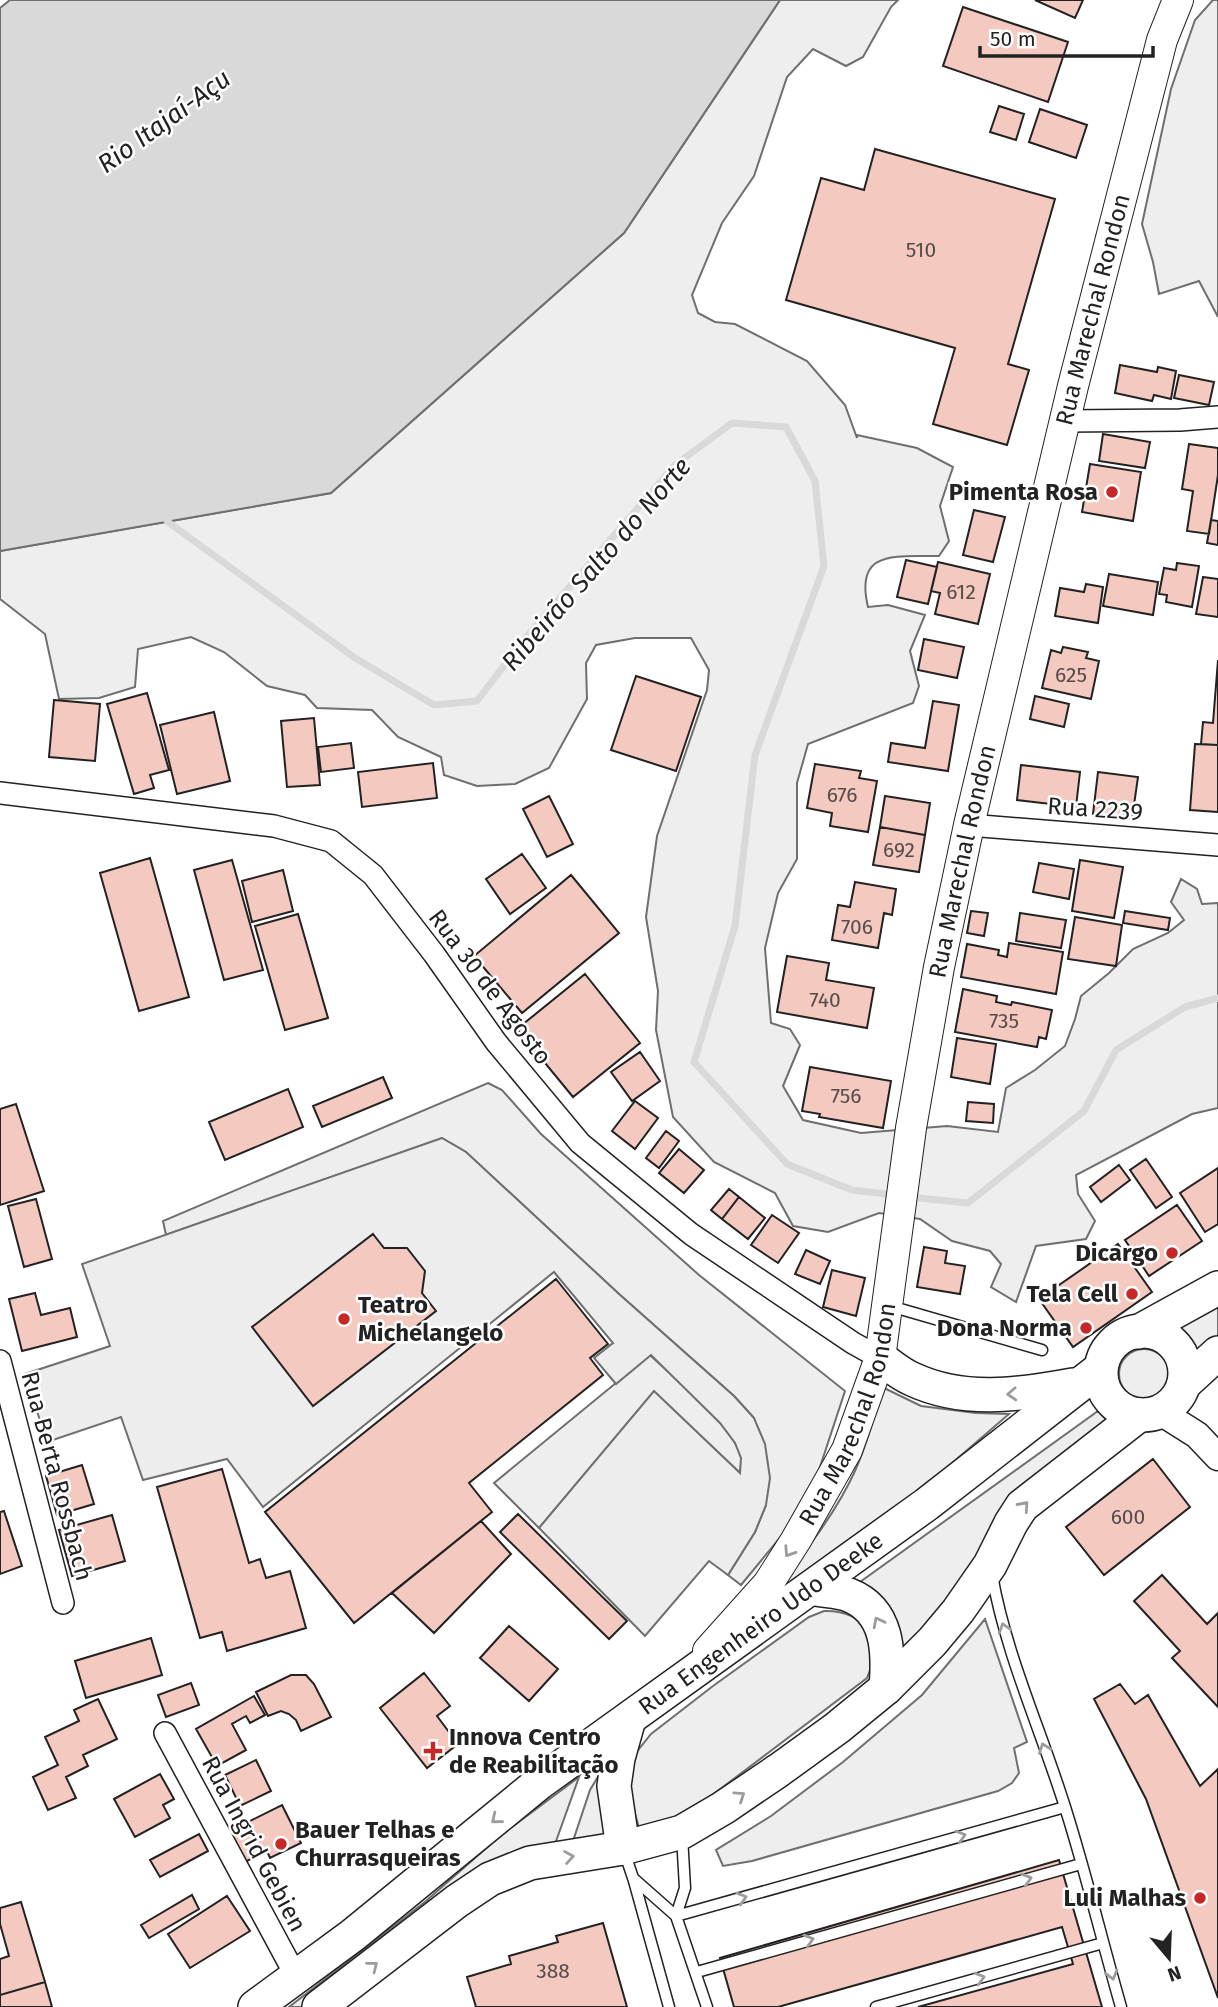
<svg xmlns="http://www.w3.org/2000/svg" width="1218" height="2007" viewBox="0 0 1218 2007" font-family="'Fira Sans',sans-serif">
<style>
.green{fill:#eee;stroke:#6f6f6f;stroke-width:2}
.parking{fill:#ededed;stroke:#6f6f6f;stroke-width:2}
.water{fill:#d9d9d9;stroke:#6f6f6f;stroke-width:2}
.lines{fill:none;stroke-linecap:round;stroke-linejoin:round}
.stream{stroke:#d9d9d9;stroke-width:7}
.building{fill:#f3c9c0;stroke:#222;stroke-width:2}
.service-casing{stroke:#222;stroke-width:13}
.minor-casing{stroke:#222;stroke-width:24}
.tertiary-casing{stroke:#222;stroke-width:29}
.secondary-casing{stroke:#222;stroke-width:32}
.primary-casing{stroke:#222;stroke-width:36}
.service{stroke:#fff;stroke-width:10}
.minor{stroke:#fff;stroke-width:21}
.tertiary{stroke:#fff;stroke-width:26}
.secondary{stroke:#fff;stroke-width:30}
.primary{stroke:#fff;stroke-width:33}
.oneway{stroke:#9c9c9c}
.poi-dot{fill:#c62828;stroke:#fff;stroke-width:2.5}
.labels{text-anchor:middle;stroke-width:5;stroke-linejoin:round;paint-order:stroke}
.number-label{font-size:21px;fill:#564c4a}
.street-label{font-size:24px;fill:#222;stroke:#fff}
.poi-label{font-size:24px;font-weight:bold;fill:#222;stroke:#fff;text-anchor:end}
.water-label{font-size:26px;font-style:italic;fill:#222;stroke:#fff}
</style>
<rect width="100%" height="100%" fill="#fff"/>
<path class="green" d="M780 0H898L891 7 863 57 846 66 813 49 787 77 754 176 722 223 692 295 698 313 715 322 735 324 807 361 845 405 857 438V435L917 448 953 467 940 506 949 541 939 556C897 557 854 548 868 607L888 605 925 615 910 651 919 686 913 703 808 744 797 783V859L778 893 765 948 771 1023 790 1029 800 1045 783 1086 803 1120 861 1133 947 1126 998 1132 1006 1088 1035 1070 1065 1046 1075 1019 1081 996 1109 973 1133 949 1168 933 1184 920 1171 902 1181 879 1197 889 1202 904 1218 903V1108L1192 1114 1076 1175 1078 1194 1095 1221 1086 1239 1036 1246 1016 1302 991 1287 1001 1264 990 1251 952 1241 920 1219 879 1213 828 1232 793 1226 775 1193 714 1162 673 1117 656 1030 658 991 646 917 657 836 707 690 709 670 691 638H635L596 645 586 663 587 699 549 768 515 784 477 786 444 775 441 757 398 737 372 710 317 708 305 695 267 686 224 652 191 637 138 649 135 687 99 698 59 699 45 634 0 599V551L331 493 624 233Z
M1213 0H1218V317L1199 281 1159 294 1153 262 1142 224 1171 89 1195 20Z
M488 1083 502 1090 541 1134 699 1275 845 1391 818 1473 783 1534 741 1585 728 1575 755 1532 766 1505 754 1418 734 1396 619 1294 466 1152 442 1138 166 1235 163 1221Z
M1218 1304V1337L1198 1359 1185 1335 1176 1325Z
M1119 1374a25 25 0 1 1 50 0a25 25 0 1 1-50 0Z
M650 1355C673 1377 735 1428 741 1457 742 1462 740 1468 740 1473L654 1392 539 1528 494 1483Z
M882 1387 921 1406 976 1413 1009 1414 914 1496 769 1597C800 1558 834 1517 855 1471 867 1444 875 1415 882 1387Z
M1098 1411 1109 1420 984 1553 902 1655C897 1617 892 1605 860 1582Z
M824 1611C865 1610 883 1641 867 1678L715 1793 672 1821 640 1831 629 1793 635 1754 651 1734 713 1686 809 1617Z
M985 1619 1027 1742 1014 1748 1019 1773 1012 1783 998 1791 752 1861 723 1866 716 1850 771 1816 843 1762 922 1695Z
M602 1770C601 1796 599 1818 608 1842L571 1847 590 1790Z
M579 1777 555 1844 462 1881 302 2007H289L426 1901 500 1836Z"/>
<path class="parking" d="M442 1138 466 1152 619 1294 734 1396 754 1418 765 1444 770 1478 766 1505 755 1532 728 1575 709 1561 645 1636 539 1528 654 1391 740 1473 741 1458 735 1443 720 1423 651 1355 616 1384 594 1358 613 1343 554 1272 263 1507 227 1459 143 1480 121 1417 47 1442 25 1374 110 1346 82 1264Z"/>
<path class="water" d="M10 0H780L624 233 331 493 0 551V8Z"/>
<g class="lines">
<path class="stream" d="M163 515 168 522 355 658 434 705 477 701 522 642 675 465 732 423 786 427 815 481 824 566 755 755 735 926 694 1062 787 1164 852 1190 894 1195
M909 1197 968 1203 1084 1111 1116 1050 1185 1007 1218 998"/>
</g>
<path class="building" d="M1035 0H1083L1075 18Z
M963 7 1068 42 1048 102 943 66Z
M999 106 1024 114 1016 140 990 132Z
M1040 109 1087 125 1076 158 1029 142Z
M875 149 1055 199 1008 364 1029 370 1007 445 933 424 955 348 786 300 821 178 864 190Z
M1120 365 1157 372 1158 367 1176 371 1171 399 1154 395 1152 401 1115 393Z
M1179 375 1214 382 1209 405 1174 398Z
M1103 434 1150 442 1145 468 1099 461Z
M1189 444 1218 448V475L1209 534 1187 531 1193 491 1182 489Z
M1090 464 1141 472 1133 521 1082 512Z
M974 510 1005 517 993 562 963 555Z
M1211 520 1218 521V545L1207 543Z
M906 560 937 567 928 604 897 597Z
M938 562 990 574 978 624 935 614 940 593 931 591Z
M1177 563 1199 566 1192 607 1166 602 1167 595 1159 594 1164 568 1176 570Z
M1109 574 1158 582 1153 615 1103 606Z
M1203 577 1218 579V617L1196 614Z
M1086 584 1103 587 1098 623 1055 616 1060 588 1084 592Z
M924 639 964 647 957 678 918 670Z
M1063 647 1088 652 1086 658 1099 661 1091 699 1042 688 1051 650 1061 653Z
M1218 660V745L1201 744 1203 722 1213 723Z
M636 676 701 697 676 771 611 750Z
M147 693 169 770 150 775 154 788 134 794 107 704Z
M1035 696 1069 704 1064 727 1030 719Z
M54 700 100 704 95 761 49 757Z
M933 701 959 705 948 771 888 762 891 743 925 748Z
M214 712 230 781 177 794 160 725Z
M314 718 320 785 287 787 281 721Z
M351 743 354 768 321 772 318 747Z
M1195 744 1218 745V812L1190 810Z
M433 763 437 798 362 807 358 772Z
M815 764 861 771 859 778 877 781 868 832 830 826 832 813 807 808Z
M1021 765 1080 772 1076 807 1017 800Z
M1098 772 1138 777 1132 819 1093 814Z
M549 796 573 844 547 857 523 809Z
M885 796 930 803 925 835 880 827Z
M880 827 925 835 919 872 873 865Z
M522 854 546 888 510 914 486 879Z
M150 858 189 997 139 1011 100 873Z
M232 860 263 970 224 980 194 870Z
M1080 860 1123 867 1114 918 1072 911Z
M1039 863 1074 869 1069 899 1033 892Z
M283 870 293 911 252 922 242 881Z
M571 875 619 933 522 1013 474 956Z
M855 882 896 889 892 915 884 913 878 948 832 940 838 905 850 907Z
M971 911 988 913 984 936 967 933Z
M1125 911 1170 918 1168 930 1123 923Z
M1020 913 1066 920 1061 948 1016 941Z
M298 914 328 1018 285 1030 255 926Z
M1075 917 1122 925 1116 966 1068 959Z
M1009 943 1063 952 1056 994 961 977 967 944 999 950 998 955 1007 957Z
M787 956 829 963 826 980 874 988 867 1028 777 1012Z
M585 974 640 1043 573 1097 517 1029Z
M963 989 997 996 996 1002 1011 1005 1012 1002 1052 1010 1046 1039 1039 1037 1037 1047 955 1032Z
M957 1038 996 1044 990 1084 951 1077Z
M640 1052 660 1081 632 1101 611 1072Z
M810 1067 891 1081 883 1128 819 1117 820 1114 802 1111Z
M383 1077 392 1098 322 1127 313 1106Z
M288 1089 303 1127 225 1160 209 1122Z
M635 1101 658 1118 635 1149 612 1131Z
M968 1102 994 1104 993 1123 966 1121Z
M16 1104 44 1191 0 1205V1109Z
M666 1131 679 1141 659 1168 646 1158Z
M679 1149 704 1170 684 1193 659 1173Z
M1146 1159 1172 1197 1156 1208 1130 1170Z
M1119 1165 1130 1180 1101 1202 1090 1187Z
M1218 1168V1224L1205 1232 1180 1193Z
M729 1189 739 1197 722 1219 711 1210Z
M739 1197 765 1218 748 1239 722 1219Z
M36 1199 52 1259 24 1267 8 1206Z
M1177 1205 1202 1241 1149 1276 1125 1240Z
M772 1215 799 1233 778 1263 751 1245Z
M373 1234 384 1248H407L425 1271 422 1293 436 1311 313 1406 252 1327Z
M1118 1244 1152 1292 1073 1347 1039 1299Z
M924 1247 947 1251 945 1263 965 1266 960 1294 917 1287Z
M806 1250 830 1261 820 1284 795 1274Z
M832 1270 865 1278 856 1316 823 1307Z
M556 1279 608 1344 590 1358 603 1375 469 1483 492 1512 354 1623 265 1512Z
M35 1293 41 1315 70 1308 77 1337 22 1351 9 1299Z
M1153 1459 1190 1507 1104 1575 1066 1527Z
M82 1465 94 1504 57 1515 46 1476Z
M222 1469 249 1563 260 1559 266 1578 290 1571 306 1628 227 1651 222 1632 200 1638 157 1487Z
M4 1511 22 1566 0 1574V1512Z
M518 1514 627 1621 609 1639 500 1532Z
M112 1515 125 1561 72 1576 59 1530Z
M481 1521 511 1554 434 1633 392 1593Z
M1162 1575 1207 1624 1218 1613V1707L1172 1658 1180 1651 1134 1601Z
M509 1626 558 1669 529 1701 480 1658Z
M151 1638 162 1675 86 1698 75 1661Z
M424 1673 450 1706 437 1716 458 1744 427 1768 380 1708Z
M291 1675H306L314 1684 331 1717 301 1731 296 1720 289 1714 281 1711 268 1716 256 1692Z
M191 1683 199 1705 166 1717 158 1695Z
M1120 1684 1135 1704 1148 1695 1200 1786 1218 1769V1998L1146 1799 1094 1699Z
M254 1696 265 1715 250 1723 246 1716 232 1724 246 1750 217 1766 196 1729Z
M98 1699 117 1739 83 1755 88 1766 66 1777 76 1798 48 1810 33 1777 58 1765 45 1737 79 1721 74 1710Z
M256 1760 271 1791 240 1806 225 1775Z
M160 1774 174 1799 163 1805 170 1818 135 1837 114 1799Z
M282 1805 301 1843 270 1858 267 1851 245 1862 230 1831Z
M199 1834 208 1851 160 1877 150 1860Z
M1059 1860 1102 2007H918L1073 1964 1062 1927 778 2007H734L720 1958Z
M192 1895 199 1909 149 1938 141 1925Z
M227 1896 250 1931 190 1968 168 1934Z
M21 1902 45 1982 0 1995V1959L9 1956 0 1924V1908Z
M603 1923 627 2007H476L467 1977 511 1964 509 1956 558 1942 556 1936Z
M45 1982 52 2007H0V1995Z"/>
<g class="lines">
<g class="service-casing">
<path id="service" d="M890 1306 1042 1350
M992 1575C1006 1655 1041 1730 1065 1807 1086 1873 1102 1941 1121 2007
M624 1851 633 1878 676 1916 707 2007
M634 1881 669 2007
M676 1916 1065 1807
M676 1916 685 1888 682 1836
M697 1972 1081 1864
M876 2007 1103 1943"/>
</g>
<g class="minor-casing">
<path id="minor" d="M1065 421 1180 420 1218 417
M0 793 274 826 331 841 373 875 434 954 496 1042 580 1143 691 1234 853 1343 880 1358
M969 825 1218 845
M0 1361 63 1603
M165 1733 297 1978"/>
</g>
<g class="tertiary-casing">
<path id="tertiary" d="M1159 1411 1197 1435 1218 1457"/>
</g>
<g class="secondary-casing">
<g id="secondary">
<path id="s1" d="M708 1651 768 1584 796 1540 847 1450 880 1358 911 1128 939 967 969 825 1073 386 1162 40 1178 0"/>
</g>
</g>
<g class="primary-casing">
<g id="primary">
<circle cx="1143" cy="1373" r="42"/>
<path d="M1138 1332 1218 1288"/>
<path d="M880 1358C890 1365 900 1374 912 1379 963 1403 1019 1395 1073 1385"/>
<path d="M1184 1384 1218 1353"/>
<path d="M811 1588C823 1591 838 1591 849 1595 889 1611 889 1653 886 1688"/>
<path d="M623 1848 614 1786 618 1758 629 1719"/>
<path id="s2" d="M255 2007 353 1935 539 1783 927 1504 1100 1369"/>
<path d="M319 2007 457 1901 490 1879 530 1863 623 1848 682 1832 723 1808 779 1770 837 1728 886 1688 932 1642 958 1611 990 1565 1011 1523 1022 1506 1139 1415"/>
</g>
</g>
<use href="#service" class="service"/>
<use href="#minor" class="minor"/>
<use href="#tertiary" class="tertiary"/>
<use href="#secondary" class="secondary"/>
<use href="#primary" class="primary"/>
</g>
<defs><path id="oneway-chevron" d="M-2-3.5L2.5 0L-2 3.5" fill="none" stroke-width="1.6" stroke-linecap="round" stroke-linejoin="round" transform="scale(1.75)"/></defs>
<g class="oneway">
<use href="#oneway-chevron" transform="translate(1012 1394) rotate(177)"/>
<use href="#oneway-chevron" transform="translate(1024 1506) rotate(-48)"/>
<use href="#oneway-chevron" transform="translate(789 1552) rotate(123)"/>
<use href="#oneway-chevron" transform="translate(878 1622) rotate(-117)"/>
<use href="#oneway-chevron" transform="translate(1004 1628) rotate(-107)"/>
<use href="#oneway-chevron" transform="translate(1044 1748) rotate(-110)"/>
<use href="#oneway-chevron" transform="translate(740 1796) rotate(-34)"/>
<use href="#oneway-chevron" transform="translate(496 1819) rotate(141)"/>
<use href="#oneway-chevron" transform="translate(961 1836) rotate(-16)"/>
<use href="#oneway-chevron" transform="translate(569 1857) rotate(-9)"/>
<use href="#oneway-chevron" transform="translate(1027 1879) rotate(-16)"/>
<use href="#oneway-chevron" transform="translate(742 1898) rotate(-16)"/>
<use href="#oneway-chevron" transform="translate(809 1940) rotate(-16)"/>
<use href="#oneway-chevron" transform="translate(373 1966) rotate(-38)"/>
<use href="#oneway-chevron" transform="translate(1112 1975) rotate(75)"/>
<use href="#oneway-chevron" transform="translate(980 1978) rotate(-16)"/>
</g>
<g class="poi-dot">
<circle cx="1112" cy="492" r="7"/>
<circle cx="1172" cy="1253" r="7"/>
<circle cx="1132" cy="1294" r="7"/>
<circle cx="344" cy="1319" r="7"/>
<circle cx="1086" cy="1328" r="7"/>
<path d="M429.5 1740.5h7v7h7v7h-7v7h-7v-7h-7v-7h7z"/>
<circle cx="281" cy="1844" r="7"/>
<circle cx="1200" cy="1898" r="7"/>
</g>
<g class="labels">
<g class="number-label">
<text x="921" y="257">510</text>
<text x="961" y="599">612</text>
<text x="1071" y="682">625</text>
<text x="842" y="802">676</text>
<text x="899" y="857">692</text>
<text x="857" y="934">706</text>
<text x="825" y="1007">740</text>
<text x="1004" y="1028">735</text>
<text x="846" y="1103">756</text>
<text x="1128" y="1524">600</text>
<text x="553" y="1978">388</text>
</g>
<g class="street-label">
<text dy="8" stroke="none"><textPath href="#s1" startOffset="1414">Rua Marechal Rondon</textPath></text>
<text transform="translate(1095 809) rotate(4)" y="8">Rua 2239</text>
<text dy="8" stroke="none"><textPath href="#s1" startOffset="847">Rua Marechal Rondon</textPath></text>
<text transform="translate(490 987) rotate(53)" y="8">Rua 30 de Agosto</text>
<text dy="8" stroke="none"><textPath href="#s1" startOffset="280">Rua Marechal Rondon</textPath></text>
<text transform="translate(57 1476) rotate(75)" y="8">Rua Berta Rossbach</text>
<text dy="8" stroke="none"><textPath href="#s2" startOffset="635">Rua Engenheiro Udo Deeke</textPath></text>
<text transform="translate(254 1844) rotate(62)" y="8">Rua Ingrid Gebien</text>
</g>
<g class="poi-label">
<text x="1098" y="500">Pimenta Rosa</text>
<text x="1158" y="1261">Dicargo</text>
<text x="1118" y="1302">Tela Cell</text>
<text x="358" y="1313" text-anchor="start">Teatro<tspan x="358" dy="28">Michelangelo</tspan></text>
<text x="1072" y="1336">Dona Norma</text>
<text x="449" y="1745" text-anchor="start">Innova Centro<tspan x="449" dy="28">de Reabilitação</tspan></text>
<text x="295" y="1838" text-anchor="start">Bauer Telhas e<tspan x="295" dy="28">Churrasqueiras</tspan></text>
<text x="1186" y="1906">Luli Malhas</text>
</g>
<g class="water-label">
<text transform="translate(164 121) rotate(-36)" y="9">Rio Itajaí-Açu</text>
<text transform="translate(596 564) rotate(-49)" y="9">Ribeirão Salto do Norte</text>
</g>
</g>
<g transform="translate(1169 1958) rotate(161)" stroke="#ffffff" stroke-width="5" paint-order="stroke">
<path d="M0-5L12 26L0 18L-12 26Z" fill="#222222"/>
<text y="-10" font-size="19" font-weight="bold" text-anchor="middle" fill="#222222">N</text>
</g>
<path d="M980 46v10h173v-10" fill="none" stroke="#222222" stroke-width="3.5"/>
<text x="990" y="46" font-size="21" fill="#222222" stroke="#ffffff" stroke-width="5" paint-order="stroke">50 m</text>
</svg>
